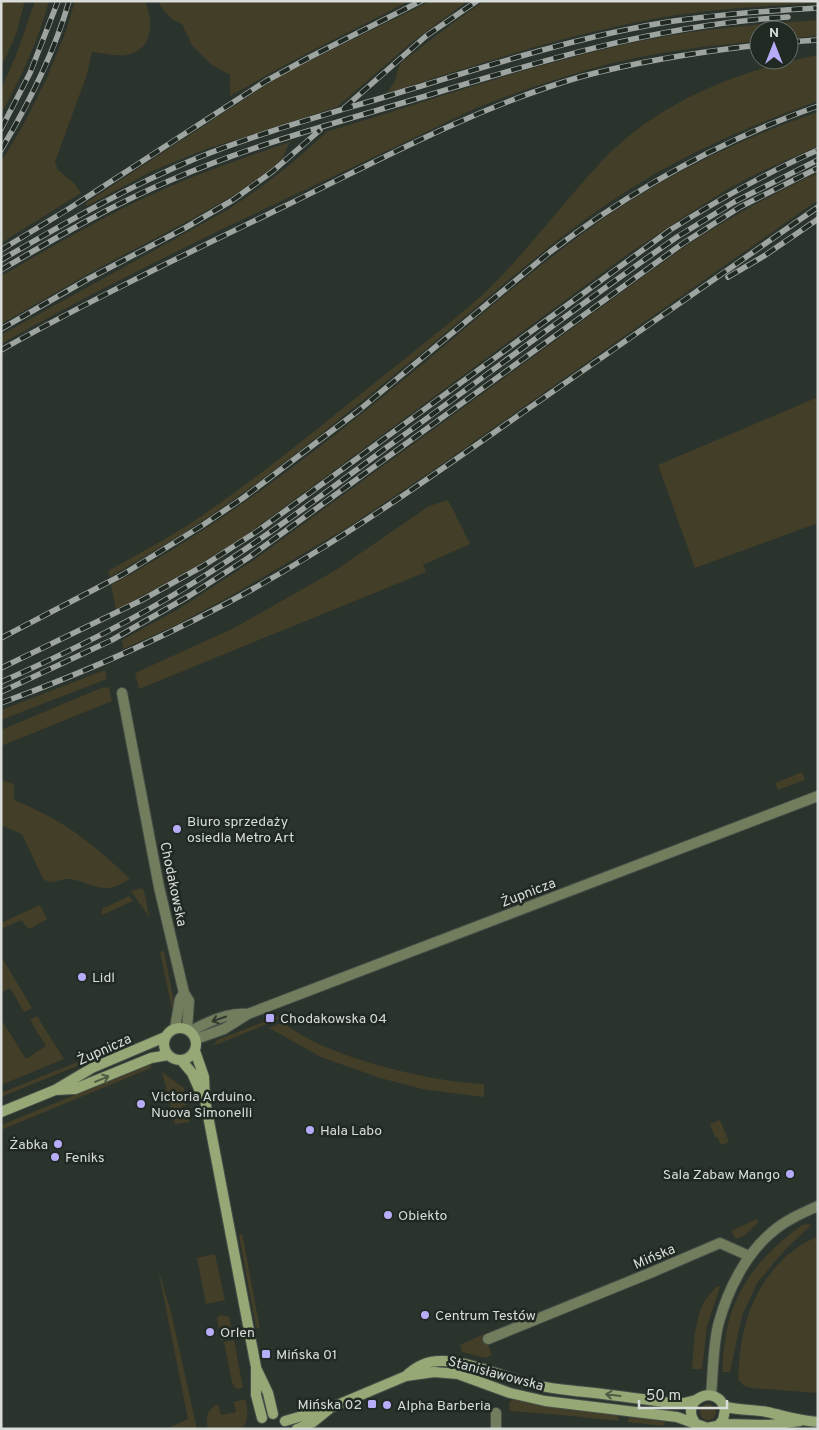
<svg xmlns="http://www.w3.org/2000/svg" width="819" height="1430" viewBox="0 0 819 1430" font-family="Overpass,sans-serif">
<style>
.green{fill:#433e27}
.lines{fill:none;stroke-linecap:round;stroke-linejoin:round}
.street-casing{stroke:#474e49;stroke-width:12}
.secondary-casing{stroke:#474e49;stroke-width:12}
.street{stroke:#717d5d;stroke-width:10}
.secondary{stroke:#95a875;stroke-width:10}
.rail-casing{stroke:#9ea49f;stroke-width:5.5}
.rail{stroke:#212923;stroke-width:4;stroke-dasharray:11;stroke-linecap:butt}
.oneway{stroke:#313a2f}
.oneway2{stroke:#4f5c44}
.poi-dot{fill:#b6acf8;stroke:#212923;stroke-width:2}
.labels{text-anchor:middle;stroke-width:5;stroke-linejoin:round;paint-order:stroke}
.poi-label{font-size:14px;fill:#d8ddd9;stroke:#212923;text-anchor:start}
.street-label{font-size:14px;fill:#d8ddd9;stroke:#212923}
</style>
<rect width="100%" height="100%" fill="#2b332d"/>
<path class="green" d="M1 1H25L16 34 1 68Z
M35 1H49C38 41 21 78 1 114V89L17 53Z
M75 1H145C153 19 154 48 130 54 118 58 104 53 92 52L87 74 55 162 58 170 75 184 81 193 1 243V162L25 122 47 78 66 31Z
M158 1H409L294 60 230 96V75L212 65 192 45 182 24 173 20 163 10Z
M431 1H468L412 42 337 107 206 149 152 171 87 206 86 203 269 83 297 67Z
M484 1H818V3C765 6 711 9 659 18 566 34 476 65 387 93L396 79 398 69 401 63 442 31Z
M818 20V36L789 38V30H759V41C707 46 655 52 605 65 560 77 517 92 474 109 316 186 154 257 1 344V335L229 209C264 186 297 161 326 132 430 101 534 63 641 41 699 29 759 24 818 20Z
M818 55V101C751 125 687 153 627 191 559 234 499 289 437 340 367 397 298 455 223 507 187 532 148 555 110 577L108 571C138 554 169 538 197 519 253 481 305 439 357 397 395 366 434 336 472 304 520 262 557 209 601 162 659 101 737 71 818 55Z
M818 112V146L758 173 728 189 682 218 628 254 242 538 195 567 116 610 111 585C229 522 333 438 436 353 497 302 557 248 624 205 684 166 751 135 818 112Z
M290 142 282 159 273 167 234 195 192 219 95 270 1 324V276C52 247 102 217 155 193 199 173 244 158 290 142Z
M818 173V200L442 464 353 524 236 593 176 625 123 649 122 640 177 610 251 562 680 250C724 221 769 195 818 173Z
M818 397V523L695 568 658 465Z
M448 500 470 544 423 565 426 572 139 689 135 673 234 628 336 570 429 506Z
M105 670 107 679 1 720V710Z
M109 687 112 701 1 746V730L101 688Z
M802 772 805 780 778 790 775 783Z
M1 780 14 784V800C64 820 92 843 130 879 124 882 115 888 108 888 95 889 82 880 69 879 59 878 52 886 43 879L22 834 1 825Z
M142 888 145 894 149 917 131 891Z
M129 896 133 901 102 915V909Z
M40 905 47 919 30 929 25 926 22 920 1 929V923Z
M164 951 175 1007V1009H172L160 952Z
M1 959 4 961 32 1008 24 1012 10 988 1 993Z
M294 1013 218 1044 214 1045 217 1040 282 1015Z
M37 1016 64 1059 1 1085V1019L26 1059 46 1046 30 1020Z
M283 1022C323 1057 432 1082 484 1084V1097L422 1089 380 1078 321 1057 269 1028Z
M80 1061 77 1066 1 1097V1093Z
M151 1064V1068L1 1130V1125Z
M162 1072 184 1088 187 1105 182 1106 184 1117H189L190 1122 175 1124Z
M720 1120 729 1142 721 1145 717 1137H715L710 1124Z
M757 1219 759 1222 744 1236 736 1239 731 1231Z
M808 1224 811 1225 784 1251 757 1283 742 1316 730 1372H722C723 1358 724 1343 727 1329 736 1284 766 1251 802 1225Z
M242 1233 260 1329 256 1327 239 1235Z
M817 1237 818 1393 751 1388 744 1386 738 1379C739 1363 740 1346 744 1330 753 1291 779 1252 817 1237Z
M215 1254 225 1300 206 1304 197 1258Z
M158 1269 171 1312 197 1429H166L188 1419Z
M717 1286 720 1287 707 1326 702 1369H692C694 1348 694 1311 709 1295 711 1292 715 1289 717 1286Z
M220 1315 229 1317 233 1338 221 1340 217 1318Z
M484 1334 492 1355 486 1358 462 1352 460 1345Z
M234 1340 243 1388 238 1389 235 1388 232 1382 224 1342Z
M245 1399C248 1410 250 1420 241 1429H208C205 1417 207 1410 218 1404L221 1415 236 1412 234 1402Z
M512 1399 544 1406 617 1415 619 1421 562 1415 510 1411 509 1404Z
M700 1412a8 8 0 1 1 16 0a8 8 0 1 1-16 0Z
M630 1416 665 1420 664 1426 627 1422Z"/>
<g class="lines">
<g class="street-casing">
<path id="street" d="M122 693 159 887 184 993 189 1001 187 1029
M175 1028 180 999 184 993
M191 1031C207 1022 230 1012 248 1014
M196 1039 224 1029 248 1014 266 1007 818 796
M488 1339 650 1273 720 1243 749 1256
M711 1395C713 1374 713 1342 719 1322 728 1290 745 1255 771 1233 784 1221 802 1213 818 1206
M496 1413V1429"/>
</g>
<g class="secondary-casing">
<path id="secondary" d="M164 1044a16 16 0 1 1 32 0a16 16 0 1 1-32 0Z
M195 1051 204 1077 205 1100 256 1367V1395L262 1418
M181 1060 192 1073 203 1098
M56 1090 75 1089 151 1058 168 1055
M1 1112 55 1090 92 1068 165 1037
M257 1370 268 1393 273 1414
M406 1376C416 1366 429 1360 444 1361 476 1363 504 1378 536 1385 552 1389 568 1390 585 1392 613 1395 642 1399 671 1403H684L696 1400
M724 1406C738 1411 753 1409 767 1412 785 1416 800 1421 818 1422
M285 1421 330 1408 406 1376 434 1372 458 1374 510 1393 545 1401 677 1417 707 1428 727 1424 769 1425 800 1421
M696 1424C677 1400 718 1381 725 1410L723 1420 718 1426
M297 1429 313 1422 329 1409"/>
</g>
<use href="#street" class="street"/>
<use href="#secondary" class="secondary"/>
<g class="rail-casing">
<path id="rail" d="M789 42 818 40
M344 108 426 36 477 1
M1 129 30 73 58 1
M1 150C29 103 54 54 69 1
M1 250 70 208 266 81 310 57 421 1
M1 260C65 223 129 186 197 158 266 130 340 111 411 89 490 65 569 40 650 25 705 15 762 11 818 8
M1 270C57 237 112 205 171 180 254 144 343 121 429 95 550 58 661 25 788 17
M728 277 764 256 818 219
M1 329 88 279 185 228 233 200 273 171 320 130
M1 350C94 298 190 252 285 206 381 159 477 107 580 77 639 61 699 52 759 45
M1 638 122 575 203 525 243 498 358 411 550 252C633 189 719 141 818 106
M1 668 142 600 203 566 259 530 670 230C718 200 766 173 818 150
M1 682C67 653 132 621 193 583 261 541 325 493 390 445 486 376 580 304 677 237L734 202 818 160
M1 692 112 640 189 596 248 558 682 244 740 207 818 168
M1 703C108 664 212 616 309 556 390 507 467 451 545 397 636 334 727 270 818 207"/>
</g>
<use href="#rail" class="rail"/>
</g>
<defs><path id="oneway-shaft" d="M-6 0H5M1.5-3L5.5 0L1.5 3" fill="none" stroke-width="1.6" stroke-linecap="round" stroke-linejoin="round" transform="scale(1.25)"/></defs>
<use class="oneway" href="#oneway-shaft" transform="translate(219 1019) rotate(161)"/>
<g class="oneway2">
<use href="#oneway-shaft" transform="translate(102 1079) rotate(-23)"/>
<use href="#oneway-shaft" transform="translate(613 1395) rotate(-173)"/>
</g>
<g class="poi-dot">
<circle cx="177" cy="829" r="5"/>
<circle cx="82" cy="977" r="5"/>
<rect x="265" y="1013" width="10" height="10" rx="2.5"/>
<circle cx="141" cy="1104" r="5"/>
<circle cx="310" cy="1130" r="5"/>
<circle cx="58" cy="1144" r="5"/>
<circle cx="55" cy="1157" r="5"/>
<circle cx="790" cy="1174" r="5"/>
<circle cx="388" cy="1215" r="5"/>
<circle cx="425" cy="1315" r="5"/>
<circle cx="210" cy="1332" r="5"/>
<rect x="261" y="1349" width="10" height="10" rx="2.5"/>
<rect x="367" y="1399" width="10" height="10" rx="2.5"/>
<circle cx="387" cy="1405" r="5"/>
</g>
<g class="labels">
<g class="poi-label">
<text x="187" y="826">Biuro sprzedaży<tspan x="187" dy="16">osiedla Metro Art</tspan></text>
<text x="92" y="982">Lidl</text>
<text x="280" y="1023">Chodakowska 04</text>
<text x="151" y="1101">Victoria Arduino.<tspan x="151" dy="16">Nuova Simonelli</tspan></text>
<text x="320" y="1135">Hala Labo</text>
<text x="48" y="1149" text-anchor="end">Żabka</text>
<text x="65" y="1162">Feniks</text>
<text x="780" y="1179" text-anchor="end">Sala Zabaw Mango</text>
<text x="398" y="1220">Obiekto</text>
<text x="435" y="1320">Centrum Testów</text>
<text x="220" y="1337">Orlen</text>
<text x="276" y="1359">Mińska 01</text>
<text x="362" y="1409" text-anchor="end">Mińska 02</text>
<text x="397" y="1410">Alpha Barberia</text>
</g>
<g class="street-label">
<text transform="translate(174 884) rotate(78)" y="5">Chodakowska</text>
<text transform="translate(528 892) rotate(-21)" y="5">Żupnicza</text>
<text transform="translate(104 1049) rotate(-24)" y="5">Żupnicza</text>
<text transform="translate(654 1256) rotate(-23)" y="5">Mińska</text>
<text transform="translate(496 1373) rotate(15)" y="5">Stanisławowska</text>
</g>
</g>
<rect width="819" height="1430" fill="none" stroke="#d8ddd9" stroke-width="5"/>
<g transform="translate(774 45)"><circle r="24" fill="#212923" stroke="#6a716c"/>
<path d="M0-4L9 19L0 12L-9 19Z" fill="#b6acf8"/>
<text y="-8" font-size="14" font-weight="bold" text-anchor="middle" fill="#d8ddd9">N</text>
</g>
<path d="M639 1400v8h88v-8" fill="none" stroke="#d8ddd9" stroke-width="2.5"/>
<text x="646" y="1400" font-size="15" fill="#d8ddd9" stroke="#212923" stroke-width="4" paint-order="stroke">50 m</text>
</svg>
